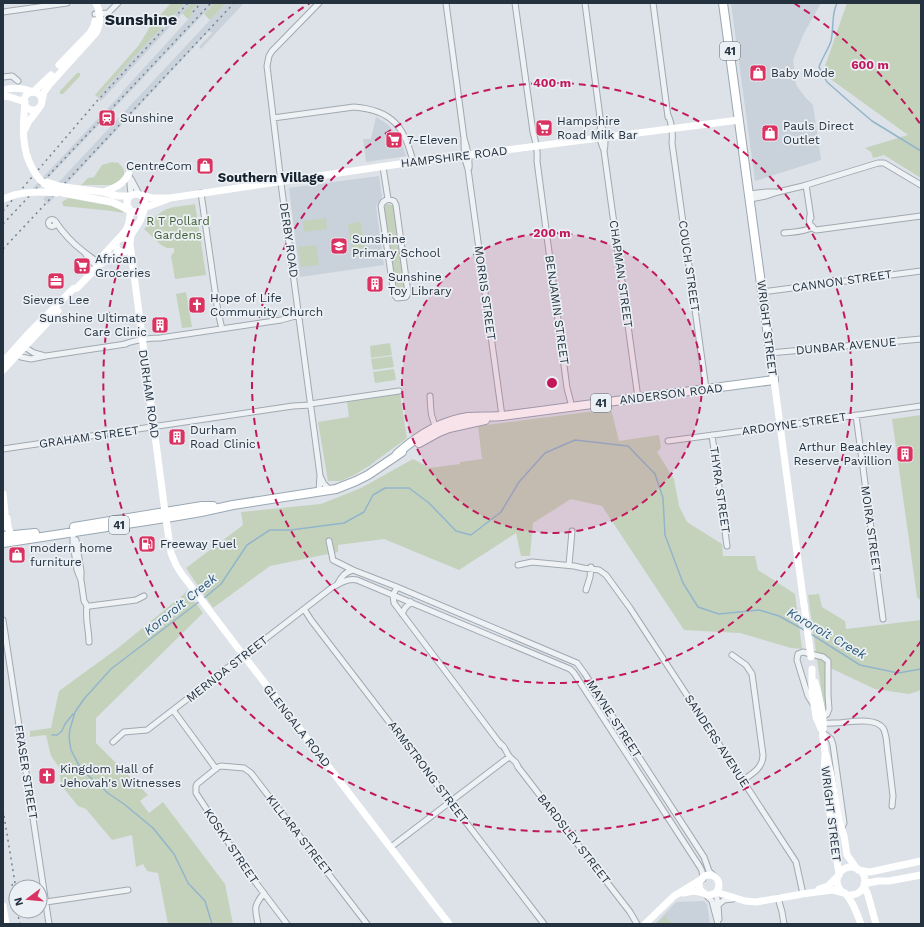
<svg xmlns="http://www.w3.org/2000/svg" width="924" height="927" viewBox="0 0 924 927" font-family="'Work Sans',sans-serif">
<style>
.built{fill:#c9d1da}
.green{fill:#c4d2bc}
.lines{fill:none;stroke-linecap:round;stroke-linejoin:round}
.stream{stroke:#93b5cb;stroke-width:1.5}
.street-casing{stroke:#a1a9b1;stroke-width:7}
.primary-casing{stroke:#9aa8b4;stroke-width:10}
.street{stroke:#eff2f5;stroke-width:5}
.secondary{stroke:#fff;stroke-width:7}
.primary{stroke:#fff;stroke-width:8}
.rail{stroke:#748392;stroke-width:1.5;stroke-dasharray:2 4;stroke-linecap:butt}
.secondary-bridge{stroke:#fff;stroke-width:7}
.ring{fill:none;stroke:#c2185b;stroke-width:2;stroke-dasharray:7 5}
.labels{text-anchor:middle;stroke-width:3.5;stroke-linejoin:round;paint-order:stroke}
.shield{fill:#ebf0f5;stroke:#606a76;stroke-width:1}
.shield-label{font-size:11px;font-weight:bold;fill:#24313f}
.poi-label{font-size:12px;fill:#24313f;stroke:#ebf0f5;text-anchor:start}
.street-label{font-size:12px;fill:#24313f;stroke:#ebf0f5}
.park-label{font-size:12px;fill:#3e5c30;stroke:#ebf0f5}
.neighbourhood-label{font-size:13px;font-weight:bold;fill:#17222f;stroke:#ebf0f5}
.water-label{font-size:13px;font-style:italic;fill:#2b5676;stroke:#ebf0f5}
.district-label{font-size:16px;font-weight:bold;fill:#17222f;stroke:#ebf0f5}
.centre{fill:#c2185b;stroke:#ebf0f5;stroke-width:2}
.ring-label{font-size:12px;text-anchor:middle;font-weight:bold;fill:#c2185b;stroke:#ebf0f5;stroke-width:3.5;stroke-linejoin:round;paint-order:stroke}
</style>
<rect width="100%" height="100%" fill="#dce2e7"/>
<path class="built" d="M185 3H192L101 101 97 97 132 59Z
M198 3H214L35 192 33 188 122 93V92L193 14 191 11Z
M226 3H244L201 49 199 47 212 33 209 31 48 204 43 199Z
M731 3H821L803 35 793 60 796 85 805 97 813 105 821 160 755 181Z
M376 117 386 123 396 133 401 141 406 156 366 162 363 139H371Z
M379 176 382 197 376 206 384 265 300 277 289 188Z
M704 901 707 904 710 924H655L676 902Z"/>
<path class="green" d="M171 3H185L132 59 97 97 95 95 139 45 151 25Z
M192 3H198L191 11 193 14 188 19 182 13Z
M214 3H226L210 20 204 14Z
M847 3H921V178L884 155 873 158 871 152 865 148 908 135 829 78 824 69Z
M77 73H80V76L63 94H60V91Z
M112 162 116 163 117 162C123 167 125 169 124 177L114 185H81L88 178 94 177 102 165Z
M68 198 111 206 122 210 123 213 112 211 63 206 62 202Z
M195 204 206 275 175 279 171 256 174 252V248H167L161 245 144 229C150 223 156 215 163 211 171 206 186 206 195 204Z
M386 204 392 205 394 208 405 292 404 295 399 296 396 294 384 209Z
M326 218 327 229 304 232 303 221Z
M361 222 366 256 353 258 348 224Z
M316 245 319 265 301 267 298 247Z
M186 292 192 327 182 328 176 294Z
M390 343 392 355 371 358 370 346Z
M392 356 394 367 373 370 371 359Z
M394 369 396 380 375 383 373 372Z
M400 394 407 438 369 466 354 475 341 481H328L318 422 349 417 347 402Z
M611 409 619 441 659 435 661 448 657 452 674 479 679 506 687 522 722 544 723 556H755L758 570 795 594 802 649 791 648 740 633 684 630 602 506 571 499 533 523 530 556H521L516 533 459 570 384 539 338 545V552L270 566 213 608 186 568 243 525 241 512 321 504 361 488 413 459 430 468 460 464V462L482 459 478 426Z
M921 415V601L917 597 892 419Z
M187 591 203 613 96 718V743L148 795 140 801 149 813 163 802 225 884 233 924H168L158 873 147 871 143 864 136 867 132 835 112 840 86 809 78 806 61 785 59 767 51 756 46 735 30 737V731L51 728 59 691 118 648 184 594Z
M819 594 822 607 845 621 846 629 921 620V690L909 694 875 689 826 666V710L824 709 808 595Z
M665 916 673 924H657Z"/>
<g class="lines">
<path class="stream" d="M837 3C831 15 834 28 831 41 828 50 822 58 819 67L827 82 852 104 872 121 921 151
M203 599 221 584 247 545 270 530H291L344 523 364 512 373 495 385 488H409L429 503 456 531 471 535 501 512 519 482 545 453 575 440 628 446 655 474 663 498 665 535 683 583 698 607 719 614 759 610 779 616 806 631
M200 601 111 669 84 699 75 712 70 729 69 737 71 750 81 769 109 794 124 804 153 828 174 854 188 883 205 901 212 924
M811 634 860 665 898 673 921 669
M52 735H57L62 731 65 724 73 714"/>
<g class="street-casing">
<path id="street" d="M319 3 272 51 269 56 267 66 282 191 320 475 319 492
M446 3 464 138C467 148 470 158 469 168
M515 3 533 132C536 142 538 151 537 161L567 388 572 407
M585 3 601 125C599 133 600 142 604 150
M653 3 668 117
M3 12 67 3
M95 14 108 13 118 3
M3 77 12 76 18 81
M668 115C672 124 673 133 672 143L706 389
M273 118 354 107C392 110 405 127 413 162
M601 125C605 133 606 142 604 151L638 398
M464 138C464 149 464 159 468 169L502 416
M383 167 388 199
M129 173 131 195
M131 179 139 194
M806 185 811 218
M201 193 218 312 222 329
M749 194 767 192H775
M388 199 394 201 396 205 408 293 406 297 397 298 394 294 381 206 383 202Z
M750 199 766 196 778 192 803 186 878 163H884L921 185
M810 215C809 222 809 227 816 230L921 216
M48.5 223a3.5 3.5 0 1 1 7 0a3.5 3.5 0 1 1-7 0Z
M55 221C63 233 72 243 84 252 89 256 94 259 100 264
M784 233C794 232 805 232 813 227
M86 255 97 267
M762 292 921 271
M124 344C136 340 147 338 160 338L281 320 299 315
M23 346 34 353 45 356
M15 352 21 357 31 359 46 356 126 344
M770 353 921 339
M430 396C431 410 430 416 437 429
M310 404 399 391
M856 415 883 619
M712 435 727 546
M668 441 788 425 921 406
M3 449 293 406 311 405
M320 476 324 484 330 490
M73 532V543L77 570 81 580 84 601 86 604 87 606H90L136 600 144 596
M76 540 81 571V577
M329 541 333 560 353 570
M518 565 532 562 574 566 583 568 599 570 606 575 630 608 796 862 803 894
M569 565 572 531
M337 585C341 577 345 572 353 570L397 587 577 663 585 674 704 857 709 871 716 878
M397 587 393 595 394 603 501 745
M586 590 590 577 591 567
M87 606C85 619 89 630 89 642
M304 609 311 620 544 924
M402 614 405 608 411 602
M3 620 49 924
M732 655 746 665 752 674 763 755C763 768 752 774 743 780
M813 704 808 696 797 660 798 654 803 652 823 657 828 661V695L829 709 827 714 824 716H822
M173 710 206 755 216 769
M822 724C826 723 830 723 834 723 847 723 874 716 883 728 885 731 885 734 886 737L893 796 892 806
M822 732 831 739 833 745 844 823 841 829
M113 742 124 732 147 730 330 589C338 584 347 578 357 580L570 669 574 673 700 867 702 871 703 879
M500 743C507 748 505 752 510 757 513 761 516 760 518 767L630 912 637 924
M391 847 509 757
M716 892 718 905 719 919
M705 894 712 901 718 924
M778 898 782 912 784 924
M46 902 128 890
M718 905 724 900 733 899
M258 924C255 908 253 907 264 893
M287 924 247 871 196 793V786L197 784 218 767 221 766 244 768 251 773 367 924"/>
</g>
<g class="primary-casing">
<path id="primary" d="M419 443 439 432 449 428 485 420
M397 454C417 436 440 421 468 417 479 416 490 417 502 416L774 380 723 3
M74 527 165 512 202 506H213
M3 536 35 533
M3 543 172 517 201 512 233 505 336 489 356 481 368 475 402 452"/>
</g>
<use href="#street" class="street"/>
<path class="secondary" d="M59 65 90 33 94 26 95 21
M3 90C13 87 23 88 33 92
M33 92 51 75
M24 101a9 9 0 1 1 18 0a9 9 0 1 1-18 0Z
M3 96 10 97 25 102
M42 101 44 92 49 85 96 33C101 23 101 13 96 3
M25 104C23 122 22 138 27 156
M24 131 29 121 39 108
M78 189 103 192 118 196H130
M104 192C116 187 123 185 129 173
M63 193 112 202 129 210
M127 203a9 9 0 1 1 18 0a9 9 0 1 1-18 0Z
M141 195 152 198H170L413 162 739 120
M3 199 14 195
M144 208 168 199
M116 245a7 7 0 1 1 14 0a7 7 0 1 1-14 0Z
M119 238C128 229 130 224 130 211
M130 243 131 235 140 221 144 210
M130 244 165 512 171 553 176 565 181 573 244 656 449 924
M100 264V259L117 240
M3 362 27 335 73 289 77 288 100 264C106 262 112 255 120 252
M3 370 58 311
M774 380 804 605
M3 494 5 512 3 526
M7 518C8 524 7 532 13 535
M812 669V691L816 717 822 731 825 752 831 775 839 822 844 836 847 855 857 869
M815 682C818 694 825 717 823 729
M825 755 824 772 839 875
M837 881a14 14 0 1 1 28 0a14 14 0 1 1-28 0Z
M858 870 870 872 921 861
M699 885a10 10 0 1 1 20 0a10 10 0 1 1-20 0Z
M864 884 878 881H889L921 875
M864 886 868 895 876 924
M819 889 828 886 838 876
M716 892 745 901 756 902 809 893 833 890 844 893
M683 893 694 891 704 893
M845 893C854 903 856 912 861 924
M3 906 6 924
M645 924 674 896 702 879"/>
<use href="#primary" class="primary"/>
<path class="rail" d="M193 12 201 3
M3 211 97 101 188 3
M3 224 211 3
M3 249 234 3
M3 810 16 889
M12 884 16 906
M17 911 20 924"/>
<path class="secondary-bridge" d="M27 156C34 176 43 187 63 193
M47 182 59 186 78 189
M14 195C28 191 42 192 57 193
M804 605 811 657"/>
</g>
<circle cx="552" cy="383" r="150" fill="#c2185b" fill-opacity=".12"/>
<g class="ring">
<circle cx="552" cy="383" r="150"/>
<circle cx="552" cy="383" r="300"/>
<path d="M921 641A450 450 0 1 1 310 3M794 3A450 450 0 0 1 921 125"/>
</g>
<defs>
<g id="shop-square" transform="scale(0.9)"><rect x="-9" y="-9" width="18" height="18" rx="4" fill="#da3361" stroke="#ebf0f5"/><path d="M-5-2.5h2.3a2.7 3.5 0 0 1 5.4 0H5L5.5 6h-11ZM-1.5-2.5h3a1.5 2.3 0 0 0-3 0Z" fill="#fff"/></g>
<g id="station-square" transform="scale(0.9)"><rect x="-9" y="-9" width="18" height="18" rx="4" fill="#da3361" stroke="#ebf0f5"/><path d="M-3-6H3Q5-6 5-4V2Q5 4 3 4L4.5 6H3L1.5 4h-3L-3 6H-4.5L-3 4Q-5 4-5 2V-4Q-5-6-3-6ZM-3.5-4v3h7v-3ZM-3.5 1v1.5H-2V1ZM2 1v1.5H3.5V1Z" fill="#fff"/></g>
<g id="supermarket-square" transform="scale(0.9)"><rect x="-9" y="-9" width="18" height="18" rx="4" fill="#da3361" stroke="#ebf0f5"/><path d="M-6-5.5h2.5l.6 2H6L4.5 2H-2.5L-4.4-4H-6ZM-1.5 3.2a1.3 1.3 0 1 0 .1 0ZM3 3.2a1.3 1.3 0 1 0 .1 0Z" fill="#fff"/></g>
<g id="school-square" transform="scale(0.9)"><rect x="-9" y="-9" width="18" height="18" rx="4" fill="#da3361" stroke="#ebf0f5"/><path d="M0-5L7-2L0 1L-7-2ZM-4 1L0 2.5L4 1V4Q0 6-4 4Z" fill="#fff"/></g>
<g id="office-square" transform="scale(0.9)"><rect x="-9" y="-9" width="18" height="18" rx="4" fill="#da3361" stroke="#ebf0f5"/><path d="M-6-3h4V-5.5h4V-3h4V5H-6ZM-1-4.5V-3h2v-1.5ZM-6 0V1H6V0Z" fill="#fff"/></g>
<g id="building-square" transform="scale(0.9)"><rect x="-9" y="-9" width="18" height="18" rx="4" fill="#da3361" stroke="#ebf0f5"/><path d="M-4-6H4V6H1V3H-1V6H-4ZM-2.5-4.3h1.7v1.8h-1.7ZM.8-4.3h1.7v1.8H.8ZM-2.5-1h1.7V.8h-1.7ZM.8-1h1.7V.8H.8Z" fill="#fff"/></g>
<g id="church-square" transform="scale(0.9)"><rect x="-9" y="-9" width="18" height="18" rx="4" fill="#da3361" stroke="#ebf0f5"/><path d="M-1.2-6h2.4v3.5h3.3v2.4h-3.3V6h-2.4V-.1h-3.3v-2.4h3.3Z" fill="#fff"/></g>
<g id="fuel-square" transform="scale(0.9)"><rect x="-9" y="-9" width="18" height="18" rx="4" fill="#da3361" stroke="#ebf0f5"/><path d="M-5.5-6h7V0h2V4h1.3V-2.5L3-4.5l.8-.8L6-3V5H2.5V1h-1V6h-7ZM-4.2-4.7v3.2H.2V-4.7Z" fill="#fff"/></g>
</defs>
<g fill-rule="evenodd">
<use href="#shop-square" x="758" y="73"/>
<use href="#station-square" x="107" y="118"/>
<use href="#supermarket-square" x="544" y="128"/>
<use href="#shop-square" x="770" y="133"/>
<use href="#supermarket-square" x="394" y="140"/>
<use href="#shop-square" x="205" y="166"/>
<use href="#school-square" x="339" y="246"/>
<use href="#supermarket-square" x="82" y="266"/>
<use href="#office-square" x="56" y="281"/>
<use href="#building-square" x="375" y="284"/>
<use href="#church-square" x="197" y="305"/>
<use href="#building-square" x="160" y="325"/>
<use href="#building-square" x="177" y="437"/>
<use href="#building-square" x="905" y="454"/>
<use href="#fuel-square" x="147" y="544"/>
<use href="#shop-square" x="17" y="555"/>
<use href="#church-square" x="47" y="776"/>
</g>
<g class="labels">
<g class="shield">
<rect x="720" y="42" width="20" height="18" rx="3"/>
<rect x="591" y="394" width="20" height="18" rx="3"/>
<rect x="109" y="516" width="20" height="18" rx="3"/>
</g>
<g class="shield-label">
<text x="730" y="55">41</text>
<text x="601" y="407">41</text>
<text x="119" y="529">41</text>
</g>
<g class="poi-label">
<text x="771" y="77">Baby Mode</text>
<text x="120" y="122">Sunshine</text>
<text x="557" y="125">Hampshire<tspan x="557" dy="14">Road Milk Bar</tspan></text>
<text x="783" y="130">Pauls Direct<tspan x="783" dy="14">Outlet</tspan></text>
<text x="407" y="144">7-Eleven</text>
<text x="192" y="170" text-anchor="end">CentreCom</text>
<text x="352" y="243">Sunshine<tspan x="352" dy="14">Primary School</tspan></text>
<text x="95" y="263">African<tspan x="95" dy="14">Groceries</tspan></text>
<text x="388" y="281">Sunshine<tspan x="388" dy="14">Toy Library</tspan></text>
<text x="210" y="302">Hope of Life<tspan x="210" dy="14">Community Church</tspan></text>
<text x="56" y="304" text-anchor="middle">Sievers Lee</text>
<text x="147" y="322" text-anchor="end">Sunshine Ultimate<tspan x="147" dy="14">Care Clinic</tspan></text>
<text x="190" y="434">Durham<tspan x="190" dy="14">Road Clinic</tspan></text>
<text x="892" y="451" text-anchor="end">Arthur Beachley<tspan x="892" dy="14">Reserve Pavillion</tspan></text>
<text x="160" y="548">Freeway Fuel</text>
<text x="30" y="552">modern home<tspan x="30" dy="14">furniture</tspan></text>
<text x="60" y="773">Kingdom Hall of<tspan x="60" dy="14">Jehovah's Witnesses</tspan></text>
</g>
<g class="street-label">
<text transform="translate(454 157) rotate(-7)" y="4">HAMPSHIRE ROAD</text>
<text transform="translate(289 240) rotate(82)" y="4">DERBY ROAD</text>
<text transform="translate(689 266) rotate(82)" y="4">COUCH STREET</text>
<text transform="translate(621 274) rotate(82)" y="4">CHAPMAN STREET</text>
<text transform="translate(842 281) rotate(-8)" y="4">CANNON STREET</text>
<text transform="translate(485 293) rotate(82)" y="4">MORRIS STREET</text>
<text transform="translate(557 310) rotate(82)" y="4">BENJAMIN STREET</text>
<text transform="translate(767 328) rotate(83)" y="4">WRIGHT STREET</text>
<text transform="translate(846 346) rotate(-5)" y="4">DUNBAR AVENUE</text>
<text transform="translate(149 394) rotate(82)" y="4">DURHAM ROAD</text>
<text transform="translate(671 394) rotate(-7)" y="4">ANDERSON ROAD</text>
<text transform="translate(794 424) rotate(-8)" y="4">ARDOYNE STREET</text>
<text transform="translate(89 437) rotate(-8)" y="4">GRAHAM STREET</text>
<text transform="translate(720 490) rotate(82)" y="4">THYRA STREET</text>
<text transform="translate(871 529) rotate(82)" y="4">MOIRA STREET</text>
<text transform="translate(227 669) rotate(-38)" y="4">MERNDA STREET</text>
<text transform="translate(614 719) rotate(57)" y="4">MAYNE STREET</text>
<text transform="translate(297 726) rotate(52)" y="4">GLENGALA ROAD</text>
<text transform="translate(717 741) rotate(57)" y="4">SANDERS AVENUE</text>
<text transform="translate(26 772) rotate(81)" y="4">FRASER STREET</text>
<text transform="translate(428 772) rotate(53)" y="4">ARMSTRONG STREET</text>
<text transform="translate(831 814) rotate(83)" y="4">WRIGHT STREET</text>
<text transform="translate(299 835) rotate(52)" y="4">KILLARA STREET</text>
<text transform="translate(574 839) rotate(52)" y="4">BARDSLEY STREET</text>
<text transform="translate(231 846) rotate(56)" y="4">KOSKY STREET</text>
</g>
<g class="park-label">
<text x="178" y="225">R T Pollard<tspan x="178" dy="14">Gardens</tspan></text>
</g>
<g class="neighbourhood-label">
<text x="271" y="182">Southern Village</text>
</g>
<g class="water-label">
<text transform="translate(180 604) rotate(-39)" y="5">Kororoit Creek</text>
<text transform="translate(827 633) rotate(30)" y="5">Kororoit Creek</text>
</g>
<g class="district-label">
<text x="141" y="25">Sunshine</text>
</g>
</g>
<circle cx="552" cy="383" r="6" class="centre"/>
<g class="ring-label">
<text x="870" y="69">600 m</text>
<text x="552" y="87">400 m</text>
<text x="552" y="237">200 m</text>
</g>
<rect width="924" height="927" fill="none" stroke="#24313f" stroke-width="8"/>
<g transform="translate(28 899) rotate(254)"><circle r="19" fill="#ebf0f5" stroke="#9ba4ac"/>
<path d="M0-3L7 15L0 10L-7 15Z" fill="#da3361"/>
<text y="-6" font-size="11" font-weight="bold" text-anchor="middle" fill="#24313f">N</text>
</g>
</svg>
